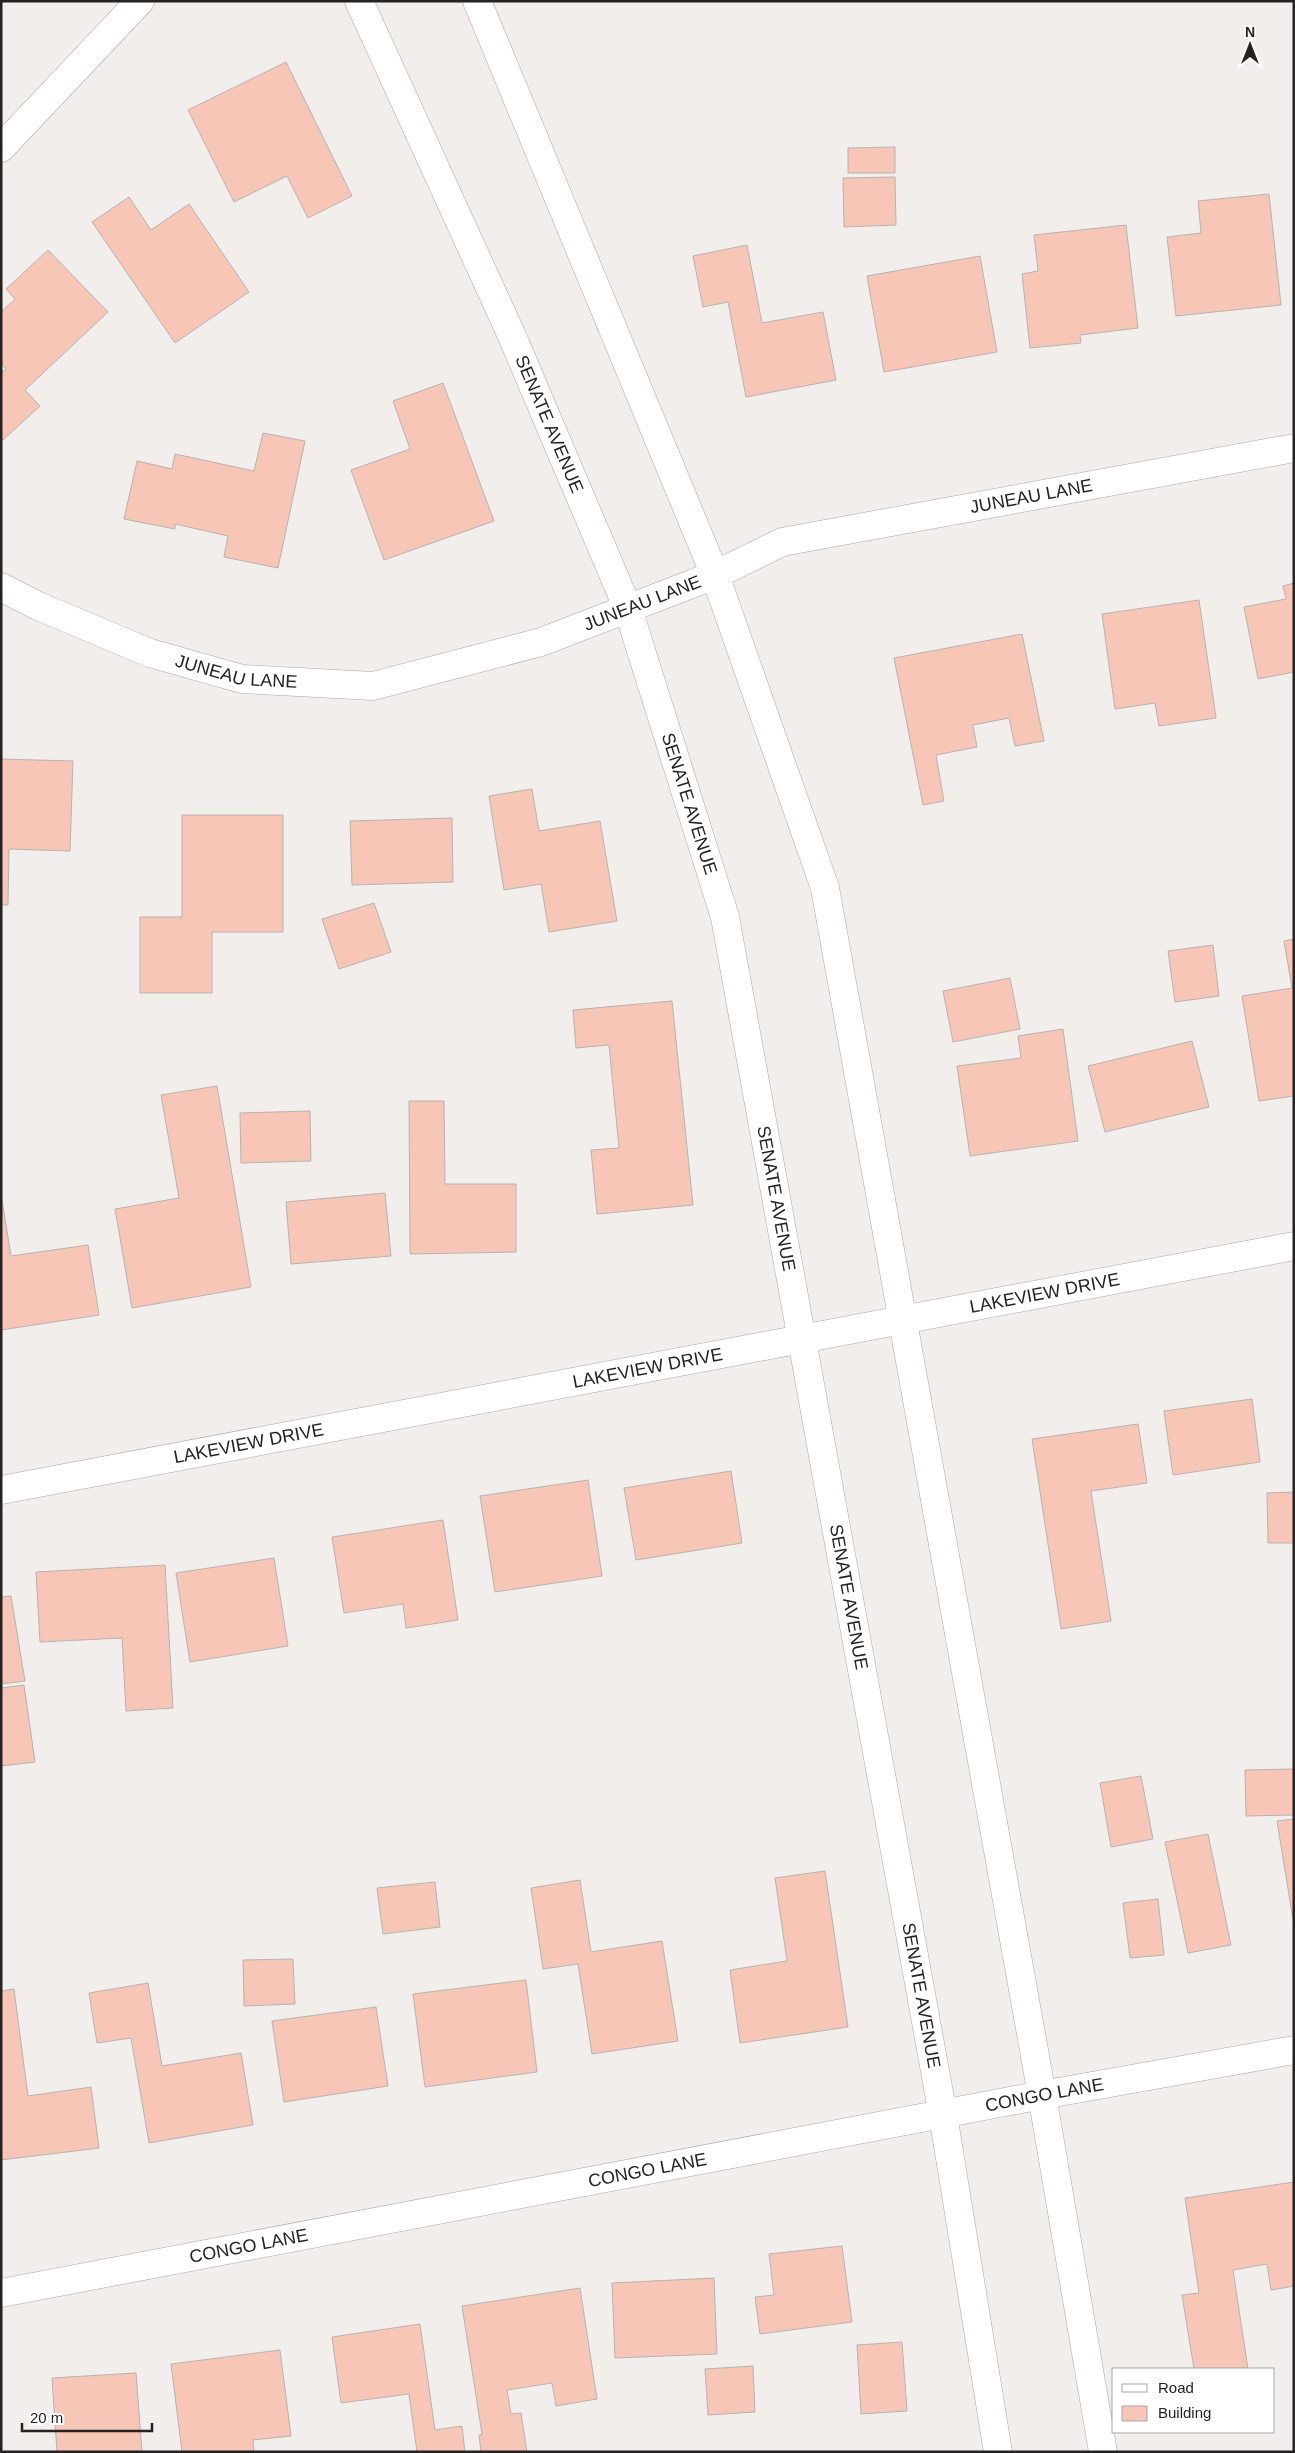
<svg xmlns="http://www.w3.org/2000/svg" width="1295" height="2453" viewBox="0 0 1295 2453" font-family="Arial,sans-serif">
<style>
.building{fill:#f7c6b6;stroke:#b6b3b2}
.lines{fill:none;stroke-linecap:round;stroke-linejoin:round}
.minor-casing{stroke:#aba8a7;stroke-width:29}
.tertiary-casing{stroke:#aba8a7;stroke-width:29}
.minor{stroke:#fff;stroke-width:28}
.tertiary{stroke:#fff;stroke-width:28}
.labels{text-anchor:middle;stroke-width:4;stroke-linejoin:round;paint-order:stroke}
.street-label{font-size:18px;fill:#242322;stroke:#fff}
</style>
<rect width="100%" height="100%" fill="#f1eeec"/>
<path class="building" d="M286 62 352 196 308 218 287 176 234 202 188 110Z
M895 147V173H848V148Z
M895 177 896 225 844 227 843 178Z
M1269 194 1281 305 1176 316 1167 237 1201 233 1198 201Z
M129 197 151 230 189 204 249 292 175 343 92 222Z
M1126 225 1138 328 1080 335 1081 343 1030 348 1022 274 1038 271 1034 235Z
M747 245 762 323 823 312 836 380 746 397 728 302 703 307 693 256Z
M48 250 108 312 25 390 40 406 3 440 1 438V373L6 369 1 363V312L15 299 6 289Z
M980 256 997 352 884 372 867 276Z
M443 383 494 521 384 560 351 470 410 449 393 401Z
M263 433 305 441 278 568 224 557 228 536 175 524V529L124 519 137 461 172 469 175 454 254 471Z
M1294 583V672L1258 679 1244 607 1286 599 1283 586Z
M1199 600 1216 718 1159 726 1155 703 1115 709 1102 614Z
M1022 634 1044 741 1015 746 1009 718 973 725 977 747 936 755 944 801 923 805 894 658Z
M1 759 73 761 70 851 9 849 8 905H1Z
M532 789 539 831 600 821 617 921 549 932 541 884 504 890 489 796Z
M182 815H283V932H212V993H140V917H182Z
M452 818 453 882 352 885 350 821Z
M374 903 391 952 339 969 322 919Z
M1294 939V1096L1259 1101 1242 996 1292 988 1284 941Z
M1213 945 1219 996 1175 1002 1168 951Z
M1010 978 1020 1029 953 1042 943 991Z
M672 1001 693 1205 597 1214 591 1150 619 1148 609 1045 576 1048 573 1010Z
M1063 1029 1078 1141 970 1156 957 1066 1021 1058 1018 1036Z
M1192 1041 1209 1107 1105 1132 1088 1066Z
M217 1086 251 1287 132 1308 115 1209 179 1198 161 1095Z
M409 1101H444L445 1184H516V1252L410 1254Z
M310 1111 311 1161 241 1163 240 1113Z
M385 1193 391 1256 291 1264 286 1202Z
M1 1194 11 1256 88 1245 99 1315 1 1330Z
M1252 1399 1260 1462 1173 1475 1164 1411Z
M1138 1424 1147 1483 1091 1491 1111 1621 1061 1629 1032 1439Z
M731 1471 742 1543 636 1560 624 1488Z
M588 1480 602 1576 495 1592 480 1496Z
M1294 1492V1543H1268L1267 1493Z
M443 1520 458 1620 406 1628 403 1604 344 1613 332 1537Z
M274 1558 288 1646 190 1662 176 1573Z
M165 1565 173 1708 126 1711 122 1638 40 1642 36 1572Z
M11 1596 25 1681 1 1684V1597Z
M24 1685 35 1762 1 1766V1688Z
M1294 1769V1815L1246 1816 1245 1770Z
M1141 1776 1153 1839 1111 1847 1100 1783Z
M1294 1819V1926L1277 1821Z
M1208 1834 1231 1945 1188 1953 1165 1842Z
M825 1871 848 2027 740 2043 730 1970 787 1961 775 1878Z
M580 1880 591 1952 662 1941 678 2041 592 2054 578 1964 543 1969 531 1888Z
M435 1882 440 1927 383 1934 377 1888Z
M1158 1899 1164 1955 1130 1958 1123 1903Z
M293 1959 295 2004 244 2006 243 1960Z
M526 1980 537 2072 425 2087 413 1994Z
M148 1983 162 2066 241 2053 253 2125 149 2143 131 2038 97 2043 89 1993Z
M14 1989 28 2096 91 2087 99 2148 1 2160V1991Z
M376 2007 388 2086 284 2102 272 2021Z
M1294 2182V2286L1271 2290 1267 2264 1233 2270 1248 2369H1194L1182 2295 1199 2293 1185 2198Z
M842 2246 852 2322 760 2334 755 2297 774 2295 769 2254Z
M714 2278 717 2354 615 2358 612 2283Z
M580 2288 597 2399 556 2406 552 2383 507 2390 511 2414 521 2413 527 2452H481L479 2435 482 2434 462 2306Z
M420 2324 435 2430 462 2426 465 2452H417L409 2394 341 2403 332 2337Z
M902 2342 907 2411 861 2414 857 2345Z
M280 2350 291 2436 253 2440 254 2452H182L171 2364Z
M753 2366 755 2412 708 2415 705 2369Z
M136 2373 142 2452H57L52 2378Z"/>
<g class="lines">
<g class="minor-casing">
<g id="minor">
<path d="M1 148 140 1"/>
<path id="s1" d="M1 587 38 606 150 653 242 679 373 686 541 642 715 575 782 542 1294 448"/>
<path id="s2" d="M1 2293 1042 2095 1294 2050"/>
</g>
</g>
<g class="tertiary-casing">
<g id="tertiary">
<path id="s3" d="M359 1 512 336 628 609 725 917 943 2115 998 2452"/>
<path d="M477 1 715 575 825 888 1042 2095 1103 2452"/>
<path id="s4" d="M1 1490 1294 1246"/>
</g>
</g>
<use href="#minor" class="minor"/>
<use href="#tertiary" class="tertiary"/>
</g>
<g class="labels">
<g class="street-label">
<text dy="6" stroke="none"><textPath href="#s3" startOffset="464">SENATE AVENUE</textPath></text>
<text dy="6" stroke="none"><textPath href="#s1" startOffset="1078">JUNEAU LANE</textPath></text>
<text dy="6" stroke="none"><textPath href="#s1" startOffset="672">JUNEAU LANE</textPath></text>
<text dy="6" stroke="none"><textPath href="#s1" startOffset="252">JUNEAU LANE</textPath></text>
<text dy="6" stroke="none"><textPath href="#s3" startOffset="869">SENATE AVENUE</textPath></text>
<text dy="6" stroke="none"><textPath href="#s3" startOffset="1274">SENATE AVENUE</textPath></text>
<text dy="6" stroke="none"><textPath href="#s4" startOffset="1062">LAKEVIEW DRIVE</textPath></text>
<text dy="6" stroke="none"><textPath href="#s4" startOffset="658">LAKEVIEW DRIVE</textPath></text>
<text dy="6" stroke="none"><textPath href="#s4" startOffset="252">LAKEVIEW DRIVE</textPath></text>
<text dy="6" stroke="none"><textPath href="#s3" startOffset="1679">SENATE AVENUE</textPath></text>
<text dy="6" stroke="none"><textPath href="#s3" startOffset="2084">SENATE AVENUE</textPath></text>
<text dy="6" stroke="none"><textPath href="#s2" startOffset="1062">CONGO LANE</textPath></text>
<text dy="6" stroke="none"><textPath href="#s2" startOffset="658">CONGO LANE</textPath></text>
<text dy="6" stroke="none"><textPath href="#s2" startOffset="252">CONGO LANE</textPath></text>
</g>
</g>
<rect width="1295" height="2453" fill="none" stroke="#242322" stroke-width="5"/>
<rect x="1112" y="2368" width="162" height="65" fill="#ffffff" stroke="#a7a7a7"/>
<rect x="1122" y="2384" width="25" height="8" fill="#ffffff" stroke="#a7a7a7"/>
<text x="1158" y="2393" font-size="15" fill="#242322">Road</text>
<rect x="1122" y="2406" width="25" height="15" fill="#f7c6b6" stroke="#a7a7a7"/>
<text x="1158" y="2418" font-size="15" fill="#242322">Building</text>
<g transform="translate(1250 45)" stroke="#ffffff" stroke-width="4" paint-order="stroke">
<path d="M0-4L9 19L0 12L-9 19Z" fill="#242322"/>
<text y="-8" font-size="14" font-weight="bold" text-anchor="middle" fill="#242322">N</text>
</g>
<path d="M22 2423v8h130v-8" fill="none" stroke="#242322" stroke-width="2.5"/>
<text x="30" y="2423" font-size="15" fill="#242322" stroke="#ffffff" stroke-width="4" paint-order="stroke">20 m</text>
</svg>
